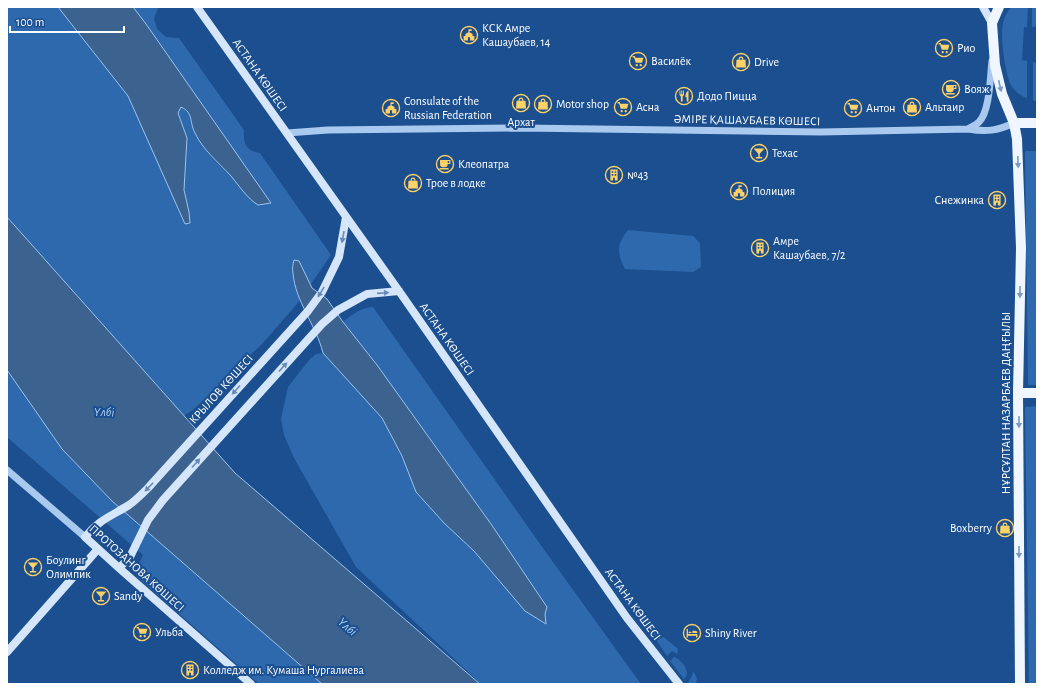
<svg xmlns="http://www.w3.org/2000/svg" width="1044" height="691" viewBox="0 0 1044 691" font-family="'Alegreya Sans',sans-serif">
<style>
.green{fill:#2e69ad}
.water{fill:#3c6290;stroke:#9cc4f0}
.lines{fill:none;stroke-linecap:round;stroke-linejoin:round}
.tertiary{stroke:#a9c9ee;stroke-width:7}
.secondary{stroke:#d6e6fa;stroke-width:8}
.primary{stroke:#f0f6ff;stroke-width:10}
.oneway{fill:#7b9ac1}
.oneway2{fill:#668bba}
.labels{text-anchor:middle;stroke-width:4;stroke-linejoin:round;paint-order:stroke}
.poi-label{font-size:12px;fill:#fff;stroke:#1b4f8f;text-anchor:start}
.street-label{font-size:12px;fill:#fff;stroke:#1b4f8f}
.water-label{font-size:13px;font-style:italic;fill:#b5d3f5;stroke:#1b4f8f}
</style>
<rect width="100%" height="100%" fill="#1b4f8f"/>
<path class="green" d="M7 7H58L128 96 185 224 190 223 189 212 184 190 187 138 178 112 181 106C195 114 189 124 196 135 200 141 204 147 208 153 225 174 249 188 270 203L146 24 133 7H157L158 8 154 18 157 29 166 37 179 38 244 130C243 144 246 151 260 153L331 255 297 304 262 344 194 409 184 416 7 217Z
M1012 7H1028L1027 27H1024L1022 60 1027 61V98C1021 96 1014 91 1011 85 1005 74 1000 36 1003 23 1004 18 1008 10 1012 7Z
M1032 7H1037V27H1032Z
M1033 62 1037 63V101H1033Z
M1025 151H1037V385H1028Z
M628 230 693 236 700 243 701 267 693 272 625 269C617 253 616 245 628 230Z
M373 307 545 551 641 684H481L356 567 294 458 284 435 281 419 288 387 310 359 316 354 323 353 382 418 402 456 416 492 444 523 474 551 525 611 545 614 547 607 491 524 377 365 343 322C353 314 360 308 373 307Z
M7 370 62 449 112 501 322 684H259L136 576 138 566 143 555 7 437Z
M1037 406V684H1029L1025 407Z
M654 632 665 638 678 649 677 654 672 651 667 656 653 635Z
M674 657C682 660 687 667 687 675L684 679 670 661Z
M693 671 697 678 696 684H689L688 683 692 676Z"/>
<path class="water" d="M58 7H133L146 24 271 203 258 205C247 198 240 187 231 176 218 162 203 150 195 133 189 122 194 113 181 107L178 113 187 138 184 190 189 212 190 223 185 224 128 96Z
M7 217 235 473 480 684H322L112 501 62 449 7 370Z
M294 260 299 261 312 288 327 299 343 322 377 365 491 524 547 607 545 614 546 624 525 611 474 551 444 523 416 492 402 456 382 418 323 353C316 325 295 301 293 273 292 268 293 264 294 260Z"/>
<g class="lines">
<path class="tertiary" d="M968 129C971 127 976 125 979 122 990 111 990 77 992 61
M287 133 328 130 522 128 821 132 968 129C986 132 997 131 1014 123
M7 470 85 537"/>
<path class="secondary" d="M197 7 399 291 627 618 679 684
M983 7 992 23
M119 568 130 557 148 520 163 500 322 324 338 310 367 294 399 291
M7 652 98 549
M251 684 119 568 85 537C100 519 110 517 129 505 135 501 142 494 148 488L308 311 322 292 339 257 346 217"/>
<path class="primary" d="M999 7 992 23 995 65 1002 94 1014 123 1017 139 1021 248 1018 393 1020 684
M1014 123H1037
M1018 393H1037"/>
</g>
<defs><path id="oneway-solid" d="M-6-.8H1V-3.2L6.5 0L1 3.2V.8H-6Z"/></defs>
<g class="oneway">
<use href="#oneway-solid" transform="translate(1000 86) rotate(77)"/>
<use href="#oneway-solid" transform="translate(1018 162) rotate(88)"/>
<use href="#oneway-solid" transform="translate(1020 292) rotate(91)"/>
<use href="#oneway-solid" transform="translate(1019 422) rotate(90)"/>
<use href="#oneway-solid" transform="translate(1019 552) rotate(90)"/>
</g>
<g class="oneway2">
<use href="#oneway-solid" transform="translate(343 237) rotate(100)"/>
<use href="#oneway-solid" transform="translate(321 292) rotate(122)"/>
<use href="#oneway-solid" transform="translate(383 293) rotate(-4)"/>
<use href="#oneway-solid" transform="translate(283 367) rotate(-48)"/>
<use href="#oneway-solid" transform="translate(236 390) rotate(132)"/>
<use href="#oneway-solid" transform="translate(196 463) rotate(-48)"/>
<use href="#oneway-solid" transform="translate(149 487) rotate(134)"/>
</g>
<defs>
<g id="civic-ring" transform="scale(0.9)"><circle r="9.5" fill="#1b4f8f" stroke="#ffd166" stroke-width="1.5"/><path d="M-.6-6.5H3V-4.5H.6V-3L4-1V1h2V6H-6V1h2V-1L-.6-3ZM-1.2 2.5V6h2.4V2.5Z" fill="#ffd166"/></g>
<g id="supermarket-ring" transform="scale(0.9)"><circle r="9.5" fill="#1b4f8f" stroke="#ffd166" stroke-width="1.5"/><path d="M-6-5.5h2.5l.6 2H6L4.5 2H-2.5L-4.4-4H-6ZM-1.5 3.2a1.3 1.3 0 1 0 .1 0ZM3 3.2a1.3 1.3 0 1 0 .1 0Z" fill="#ffd166"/></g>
<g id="shop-ring" transform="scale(0.9)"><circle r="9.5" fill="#1b4f8f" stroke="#ffd166" stroke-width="1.5"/><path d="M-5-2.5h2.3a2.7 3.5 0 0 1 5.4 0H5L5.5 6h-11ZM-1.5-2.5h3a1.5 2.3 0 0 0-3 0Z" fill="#ffd166"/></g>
<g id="cafe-ring" transform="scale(0.9)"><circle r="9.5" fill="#1b4f8f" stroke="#ffd166" stroke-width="1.5"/><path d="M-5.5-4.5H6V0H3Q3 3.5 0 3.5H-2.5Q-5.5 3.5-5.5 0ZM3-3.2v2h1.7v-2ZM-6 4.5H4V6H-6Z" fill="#ffd166"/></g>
<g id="restaurant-ring" transform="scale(0.9)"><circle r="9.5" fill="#1b4f8f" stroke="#ffd166" stroke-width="1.5"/><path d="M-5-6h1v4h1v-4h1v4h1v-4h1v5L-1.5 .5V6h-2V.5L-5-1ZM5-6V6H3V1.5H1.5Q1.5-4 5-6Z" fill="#ffd166"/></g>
<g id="bar-ring" transform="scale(0.9)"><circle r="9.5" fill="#1b4f8f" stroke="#ffd166" stroke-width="1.5"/><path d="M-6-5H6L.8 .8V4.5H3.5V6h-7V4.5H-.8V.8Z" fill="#ffd166"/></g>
<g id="building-ring" transform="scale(0.9)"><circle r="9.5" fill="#1b4f8f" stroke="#ffd166" stroke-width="1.5"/><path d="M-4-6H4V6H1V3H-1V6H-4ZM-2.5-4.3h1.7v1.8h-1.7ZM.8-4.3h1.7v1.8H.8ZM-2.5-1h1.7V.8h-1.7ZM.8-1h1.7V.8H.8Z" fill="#ffd166"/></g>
<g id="hotel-ring" transform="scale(0.9)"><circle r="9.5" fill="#1b4f8f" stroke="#ffd166" stroke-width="1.5"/><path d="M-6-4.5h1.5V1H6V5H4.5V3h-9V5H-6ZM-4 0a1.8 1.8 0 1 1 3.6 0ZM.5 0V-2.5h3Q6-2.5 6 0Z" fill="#ffd166"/></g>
</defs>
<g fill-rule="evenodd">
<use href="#civic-ring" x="469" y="35"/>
<use href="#supermarket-ring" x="944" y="48"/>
<use href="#supermarket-ring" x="638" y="61"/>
<use href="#shop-ring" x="741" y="62"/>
<use href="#cafe-ring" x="951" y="89"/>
<use href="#restaurant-ring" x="684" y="96"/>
<use href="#shop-ring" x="521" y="103"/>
<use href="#shop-ring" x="543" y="104"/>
<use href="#supermarket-ring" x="623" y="107"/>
<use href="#shop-ring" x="912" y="107"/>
<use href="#civic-ring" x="391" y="108"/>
<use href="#supermarket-ring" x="853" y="108"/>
<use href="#bar-ring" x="759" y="153"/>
<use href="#cafe-ring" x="445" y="164"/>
<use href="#building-ring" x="614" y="175"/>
<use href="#shop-ring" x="413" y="183"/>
<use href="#civic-ring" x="739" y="191"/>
<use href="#building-ring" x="997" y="200"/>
<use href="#building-ring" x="760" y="248"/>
<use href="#shop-ring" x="1005" y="528"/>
<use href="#bar-ring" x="33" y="567"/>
<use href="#bar-ring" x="101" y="596"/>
<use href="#supermarket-ring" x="142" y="632"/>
<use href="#hotel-ring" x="692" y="633"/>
<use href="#building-ring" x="190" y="670"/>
</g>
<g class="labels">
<g class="poi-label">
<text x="482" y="32">КСК Амре<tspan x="482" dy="14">Кашаубаев, 14</tspan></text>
<text x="957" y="52">Рио</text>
<text x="651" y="65">Василёк</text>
<text x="754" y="66">Drive</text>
<text x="964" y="93">Вояж</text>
<text x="697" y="100">Додо Пицца</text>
<text x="404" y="105">Consulate of the<tspan x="404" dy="14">Russian Federation</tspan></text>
<text x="556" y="108">Motor shop</text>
<text x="636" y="111">Асна</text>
<text x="925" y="111">Альтаир</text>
<text x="866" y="112">Антон</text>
<text x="521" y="126" text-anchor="middle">Архат</text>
<text x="772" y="157">Техас</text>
<text x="458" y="168">Клеопатра</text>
<text x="627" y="179">№43</text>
<text x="426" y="187">Трое в лодке</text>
<text x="752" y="195">Полиция</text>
<text x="984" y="204" text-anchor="end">Снежинка</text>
<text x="773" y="245">Амре<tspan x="773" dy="14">Кашаубаев, 7/2</tspan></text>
<text x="992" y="532" text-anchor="end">Boxberry</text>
<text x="46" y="564">Боулинг<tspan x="46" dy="14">Олимпик</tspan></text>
<text x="114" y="600">Sandy</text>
<text x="155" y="636">Ульба</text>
<text x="705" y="637">Shiny River</text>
<text x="203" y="674">Колледж им. Кумаша Нургалиева</text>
</g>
<g class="street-label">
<text transform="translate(260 75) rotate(55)" y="4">АСТАНА КӨШЕСІ</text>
<text transform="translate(747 120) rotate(1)" y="4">ӘМІРЕ ҚАШАУБАЕВ КӨШЕСІ</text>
<text transform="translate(447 339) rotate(55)" y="4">АСТАНА КӨШЕСІ</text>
<text transform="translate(221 389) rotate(-48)" y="4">КРЫЛОВ КӨШЕСІ</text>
<text transform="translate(1006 403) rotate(-90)" y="4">НҰРСҰЛТАН НАЗАРБАЕВ ДАҢҒЫЛЫ</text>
<text transform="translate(137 568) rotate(42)" y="4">ПРОТОЗАНОВА КӨШЕСІ</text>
<text transform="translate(633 604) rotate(54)" y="4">АСТАНА КӨШЕСІ</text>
</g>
<g class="water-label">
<text x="104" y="416">Үлбі</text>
<text transform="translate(348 626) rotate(41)" y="5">Үлбі</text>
</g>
</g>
<rect width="1044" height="691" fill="none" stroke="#ffffff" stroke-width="16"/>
<path d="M10 26v6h114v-6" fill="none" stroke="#ffffff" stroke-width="2"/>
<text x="16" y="26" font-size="12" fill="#ffffff" stroke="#1b4f8f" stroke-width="3" paint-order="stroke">100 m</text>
</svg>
